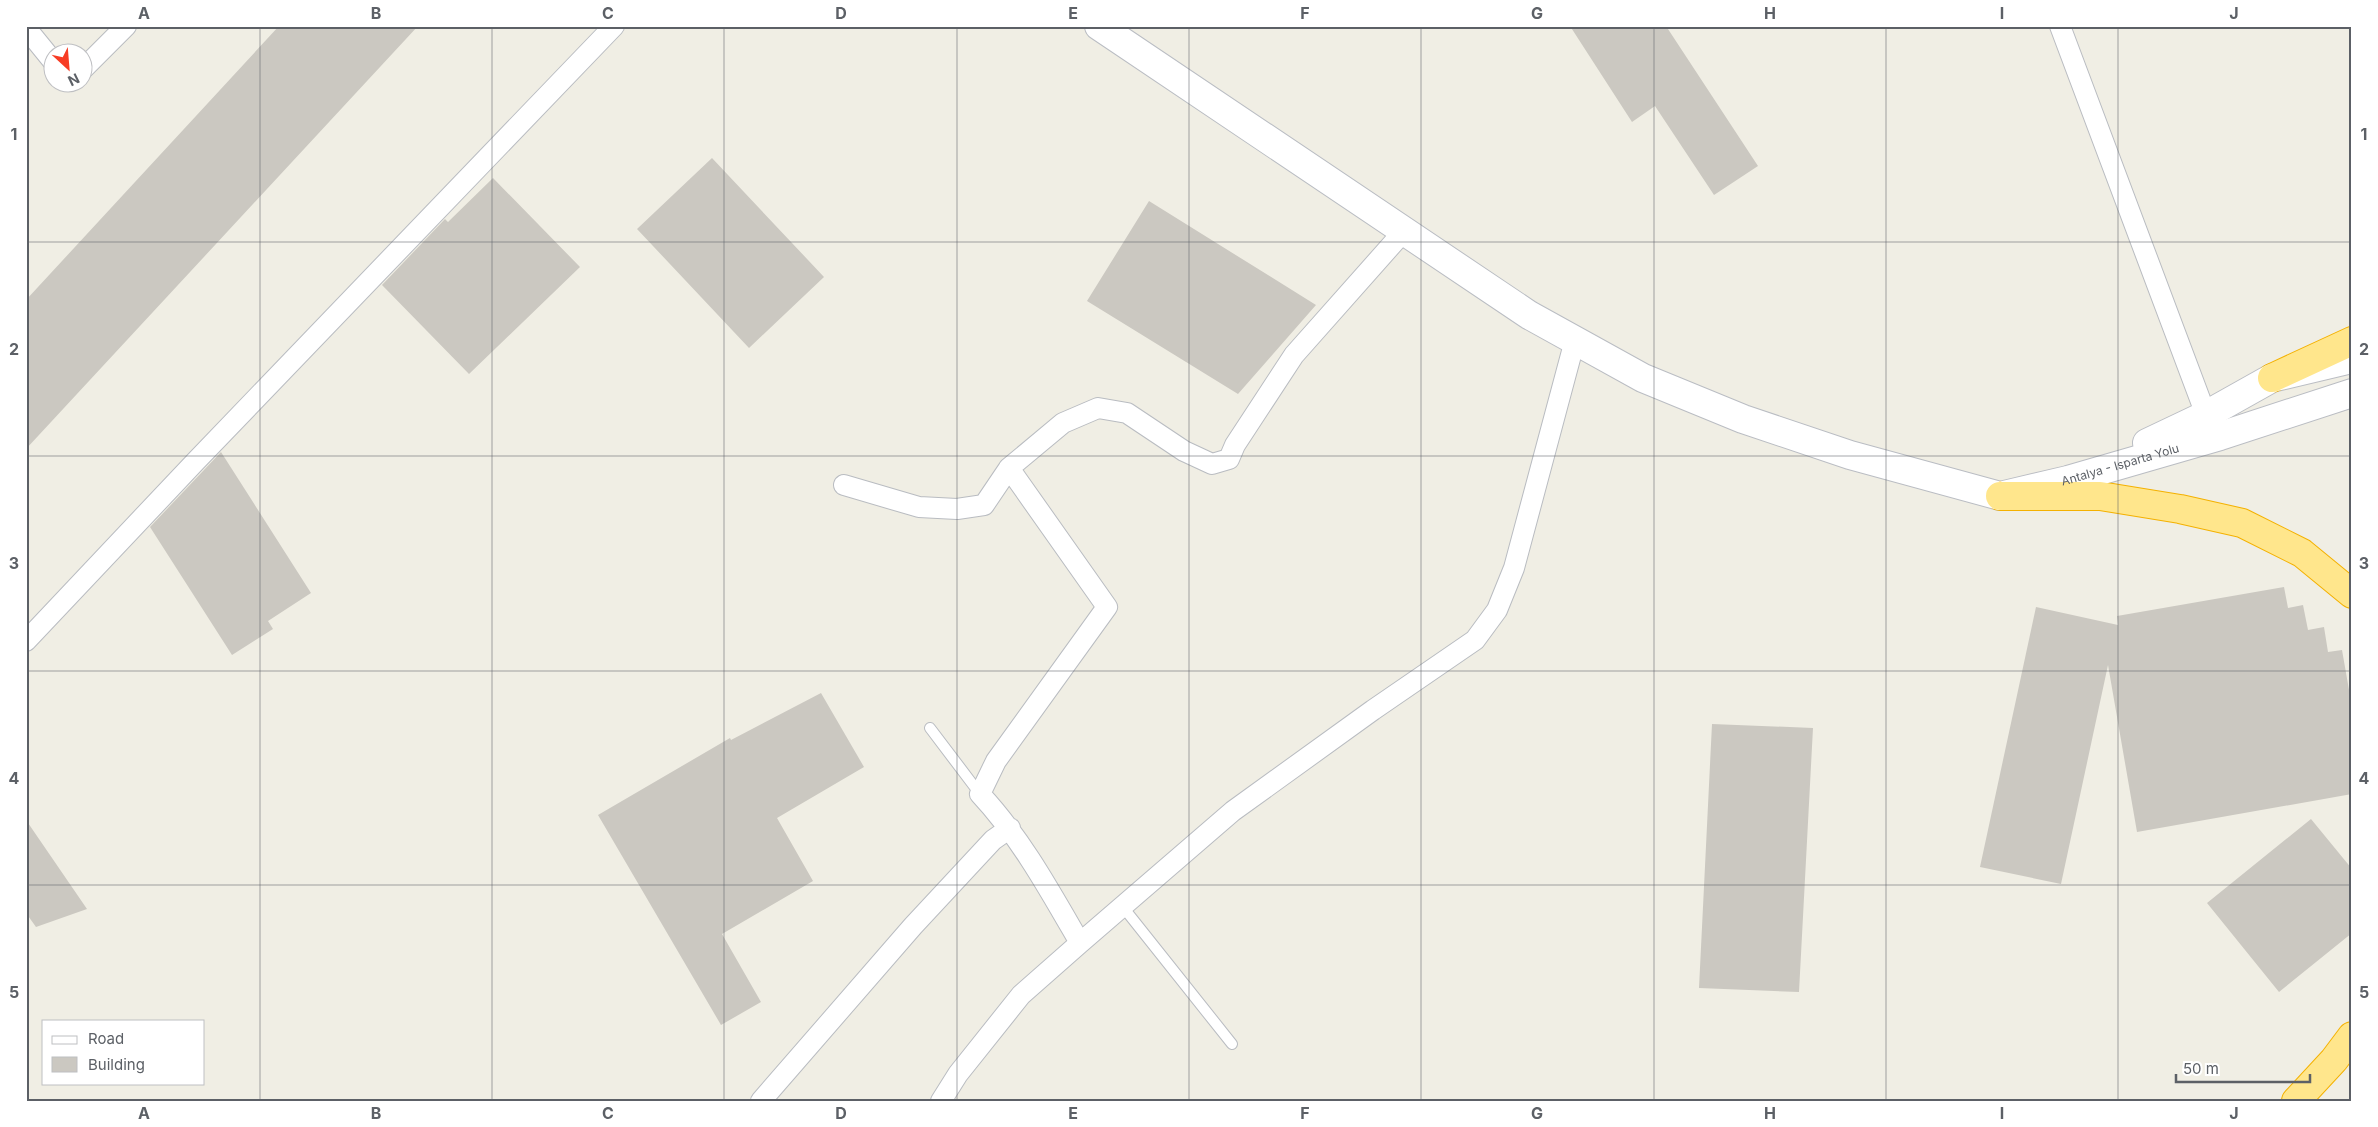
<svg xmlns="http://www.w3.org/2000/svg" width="2378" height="1127" viewBox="0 0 2378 1127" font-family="Inter,sans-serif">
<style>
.building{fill:#cbc8c1}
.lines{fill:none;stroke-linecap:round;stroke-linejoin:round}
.lane-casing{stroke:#b9bcc1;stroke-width:12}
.street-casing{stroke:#b9bcc1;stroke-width:22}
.secondary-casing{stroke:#babdc3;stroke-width:30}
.highway-casing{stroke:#f4b100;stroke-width:30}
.lane{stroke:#fff;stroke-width:10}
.street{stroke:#fff;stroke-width:20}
.secondary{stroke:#fff;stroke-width:28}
.highway{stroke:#ffe68c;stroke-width:28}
.grid{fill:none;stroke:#5c6066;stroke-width:1;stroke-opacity:0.55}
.labels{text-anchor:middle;stroke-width:4;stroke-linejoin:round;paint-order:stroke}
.street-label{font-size:12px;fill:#5c6066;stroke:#fff}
.neatline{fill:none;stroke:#5c6066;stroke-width:2}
.grid-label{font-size:16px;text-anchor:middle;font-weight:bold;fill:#5c6066}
</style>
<rect width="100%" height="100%" fill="#f0eee4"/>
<path class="building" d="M279 26H418L26 449V300Z
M1570 26H1666L1758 166 1714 195 1655 106 1632 122Z
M712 158 824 277 749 348 637 229Z
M493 178 580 267 469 374 382 285 445 219 448 222Z
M1149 201 1316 305 1238 394 1087 301Z
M221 452 311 593 268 621 273 629 232 655 150 527Z
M2284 587 2288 608 2303 605 2308 630 2324 627 2328 652 2342 650 2352 707V794L2137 832 2108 665 2061 884 1980 867 2036 607 2118 625 2117 616Z
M821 693 864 767 777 818 813 881 722 934 761 1002 721 1025 598 815 730 738 731 740Z
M1712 724 1813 728 1799 992 1699 988Z
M2311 819 2352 869V933L2279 992 2207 903Z
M26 820 87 909 36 927 26 913Z"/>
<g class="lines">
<g class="lane-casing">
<path id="lane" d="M930 728 980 794
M1123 907 1232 1044"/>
</g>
<g class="street-casing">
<path id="street" d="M2060 26 2206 415
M26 28 52 60
M82 70 126 26
M1009 468 1107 607 996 761 980 794C1021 838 1050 891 1080 943
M844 485 919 507 957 509 984 505 1009 468 1063 423 1098 408 1127 413 1184 451 1212 464 1229 459 1235 445 1294 355 1404 231
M26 641 195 462 614 26
M761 1101 913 926 993 840 1010 828
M941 1101 958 1074 1021 995 1080 943 1233 811 1373 710 1475 640 1497 610 1514 568 1575 340"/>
</g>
<g class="secondary-casing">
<g id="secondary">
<path id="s1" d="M1099 26 1529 315 1643 378 1743 419 1850 455 2000 496 2068 480 2220 436 2352 393"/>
<path d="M2147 443 2206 415 2272 378 2352 359"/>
</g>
</g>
<g class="highway-casing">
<path id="highway" d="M2272 378 2352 341
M2000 496H2100L2180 509 2242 523 2302 553 2352 594
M2296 1101 2334 1060 2352 1036"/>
</g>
<use href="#lane" class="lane"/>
<use href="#street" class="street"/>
<use href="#secondary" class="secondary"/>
<use href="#highway" class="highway"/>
</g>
<path class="grid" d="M260 26V1101M492 26V1101M724 26V1101M957 26V1101M1189 26V1101M1421 26V1101M1654 26V1101M1886 26V1101M2118 26V1101M26 242H2352M26 456H2352M26 671H2352M26 885H2352"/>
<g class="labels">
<g class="street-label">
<text dy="4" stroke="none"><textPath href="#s1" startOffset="1149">Antalya - Isparta Yolu</textPath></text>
</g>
</g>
<rect width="2378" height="1127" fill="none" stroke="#ffffff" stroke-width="55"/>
<rect x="42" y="1020" width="162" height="65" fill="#ffffff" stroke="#bebfc2"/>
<rect x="52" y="1036" width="25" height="8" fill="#ffffff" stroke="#bebfc2"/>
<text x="88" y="1044" font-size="15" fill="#5c6066">Road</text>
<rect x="52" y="1057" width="25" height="15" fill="#cbc8c1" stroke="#bebfc2"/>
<text x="88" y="1070" font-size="15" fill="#5c6066">Building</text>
<g transform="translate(68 68) rotate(154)"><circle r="24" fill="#ffffff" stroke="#bebfc2"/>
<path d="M0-4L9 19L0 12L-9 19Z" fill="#f73c24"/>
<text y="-8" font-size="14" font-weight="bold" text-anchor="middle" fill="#5c6066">N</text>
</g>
<path d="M2176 1074v8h134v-8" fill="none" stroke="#5c6066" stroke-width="2.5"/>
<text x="2183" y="1074" font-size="15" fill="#5c6066" stroke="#ffffff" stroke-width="4" paint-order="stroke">50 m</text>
<rect x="28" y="28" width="2322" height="1072" class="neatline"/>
<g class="grid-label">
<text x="144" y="19">A</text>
<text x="376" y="19">B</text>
<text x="608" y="19">C</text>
<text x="841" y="19">D</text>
<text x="1073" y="19">E</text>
<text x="1305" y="19">F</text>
<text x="1537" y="19">G</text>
<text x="1770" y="19">H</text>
<text x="2002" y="19">I</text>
<text x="2234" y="19">J</text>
<text x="14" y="140">1</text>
<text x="2364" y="140">1</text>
<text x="14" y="355">2</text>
<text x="2364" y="355">2</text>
<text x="14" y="569">3</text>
<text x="2364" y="569">3</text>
<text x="14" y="784">4</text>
<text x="2364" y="784">4</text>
<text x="14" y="998">5</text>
<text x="2364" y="998">5</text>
<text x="144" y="1119">A</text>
<text x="376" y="1119">B</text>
<text x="608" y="1119">C</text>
<text x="841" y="1119">D</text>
<text x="1073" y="1119">E</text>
<text x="1305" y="1119">F</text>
<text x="1537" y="1119">G</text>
<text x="1770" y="1119">H</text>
<text x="2002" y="1119">I</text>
<text x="2234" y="1119">J</text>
</g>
</svg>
